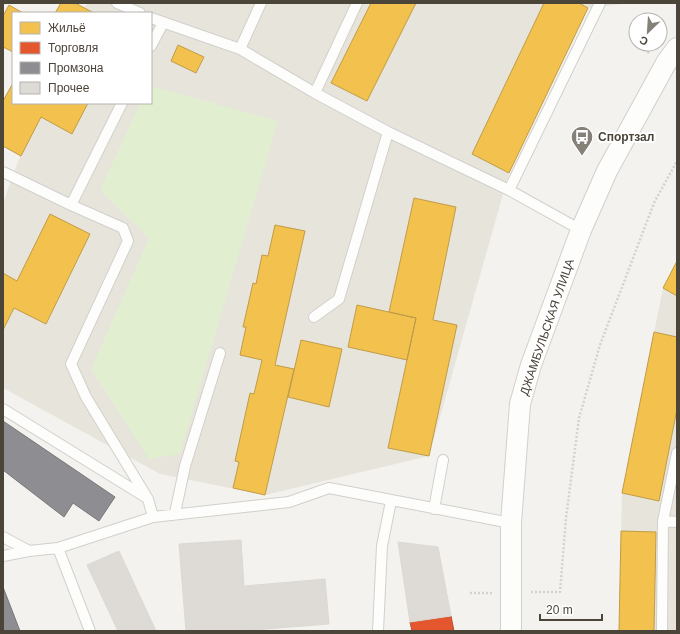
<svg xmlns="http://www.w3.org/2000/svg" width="680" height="634" viewBox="0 0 680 634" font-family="Helvetica,sans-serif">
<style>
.residential{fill:#e7e4dc}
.green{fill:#e1eecf}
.homes{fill:#f2c14e;stroke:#c09c48}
.shops{fill:#e4572e;stroke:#b65131}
.industry{fill:#8d8d92;stroke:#797777}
.building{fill:#dedbd6;stroke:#dcd9d4}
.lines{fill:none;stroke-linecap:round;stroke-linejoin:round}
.service-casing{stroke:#d2d0cb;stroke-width:12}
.minor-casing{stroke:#d2d0cb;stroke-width:22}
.path{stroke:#d3d2cc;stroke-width:2.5;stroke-dasharray:2 2;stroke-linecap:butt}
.service{stroke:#fdfdfc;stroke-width:10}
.minor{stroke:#fdfdfc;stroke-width:20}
.labels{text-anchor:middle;stroke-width:4;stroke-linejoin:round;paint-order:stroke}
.poi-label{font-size:12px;font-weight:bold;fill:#4b4439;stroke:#fff;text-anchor:start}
.street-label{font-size:12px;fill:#4b4439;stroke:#fff}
</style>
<rect width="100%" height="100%" fill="#f4f2ee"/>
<path class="residential" d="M61 3H75L84 8 87 3H631L588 8 509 173 429 456 265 495 160 474 3 388V203L20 156 3 146V101L13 83V103H151V13H55Z
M677 261V631H619L622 493 663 288Z"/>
<path class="green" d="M151 86 278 121 180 454 149 459 91 369 149 238 100 190 140 103H151Z"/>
<path class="homes" d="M61 3H75L94 13H55Z
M371 3H416L367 101 331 83Z
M544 3H579L588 8 509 173 472 154Z
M9 5 23 13H13V52L3 47V16Z
M178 45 204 57 196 73 171 61Z
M13 83V103H88L72 134 41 117 21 156 3 146V101Z
M414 198 456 207 433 320 457 325 429 456 388 448 416 318 389 312Z
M50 214 90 234 46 324 14 308 3 330V273L17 281Z
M275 225 305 231 275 365 294 369 265 495 233 488 239 462 235 461 250 393 254 394 262 360 240 355 246 327H243L253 283 256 284 262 255 268 256Z
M677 261V296L663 288Z
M357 305 416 318 407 360 348 347Z
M654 332 677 337V409L659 501 622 493Z
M301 340 342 349 329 407 288 397Z
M621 531 656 532 654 631H619Z"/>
<path class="shops" d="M451 616 454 631H412L410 622Z"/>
<path class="industry" d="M3 421 115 497 99 521 73 503 64 517 3 470Z
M3 587 20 631H3Z"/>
<path class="building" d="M241 540 244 586 325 579 329 624 240 631H186L179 544Z
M398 542 438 547 451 616 410 622Z
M119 551 156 631H118L87 565Z"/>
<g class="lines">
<g class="service-casing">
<path id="service" d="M117 3 140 13
M151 18 240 49 315 93 388 132 509 190 581 230
M151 46 163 23
M240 49 261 3
M315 93 357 3
M3 172 71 205 123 228 128 241 71 364 86 397 148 499 153 517 289 502 329 488 511 523
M509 190 600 3
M71 205 122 103
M314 317 339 299 388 132
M3 409 147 498
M434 509 443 460
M175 513 185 466 220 353
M663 521 677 522
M3 537 29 551
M3 556 29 551 58 548
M90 631 58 548 153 517
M378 631 382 546 391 501
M662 631 663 521 677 453"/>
</g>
<g class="minor-casing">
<path id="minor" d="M511 631V523L520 404 531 365 581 230 607 171 666 63 677 48"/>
</g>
<path class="path" d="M641 47 649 53
M531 592H560L566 518 579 418 600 345 654 203 677 161
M470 593H492"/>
<use href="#service" class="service"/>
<use href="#minor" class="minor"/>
</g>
<defs>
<g id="bus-pin" transform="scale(1.15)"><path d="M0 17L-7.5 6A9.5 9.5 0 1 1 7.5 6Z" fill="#868178" stroke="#fff"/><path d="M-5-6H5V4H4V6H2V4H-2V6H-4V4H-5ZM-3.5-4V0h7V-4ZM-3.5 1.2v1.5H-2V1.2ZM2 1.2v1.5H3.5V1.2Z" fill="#fff"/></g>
</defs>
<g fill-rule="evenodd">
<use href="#bus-pin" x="582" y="137"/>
</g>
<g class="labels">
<g class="poi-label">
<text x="598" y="141">Спортзал</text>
</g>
<g class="street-label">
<text transform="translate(547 327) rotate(-71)" y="4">ДЖАМБУЛЬСКАЯ УЛИЦА</text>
</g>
</g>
<rect width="680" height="634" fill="none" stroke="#4b4439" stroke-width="8"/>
<rect x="12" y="12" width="140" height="92" fill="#ffffff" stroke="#b7b4b0"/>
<rect x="20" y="22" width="20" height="12" fill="#f2c14e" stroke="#b7b4b0"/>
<text x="48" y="32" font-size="12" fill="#4b4439">Жильё</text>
<rect x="20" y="42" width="20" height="12" fill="#e4572e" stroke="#b7b4b0"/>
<text x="48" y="52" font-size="12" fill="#4b4439">Торговля</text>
<rect x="20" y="62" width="20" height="12" fill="#8d8d92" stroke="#b7b4b0"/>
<text x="48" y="72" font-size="12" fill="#4b4439">Промзона</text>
<rect x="20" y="82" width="20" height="12" fill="#dedbd6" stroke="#b7b4b0"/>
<text x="48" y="92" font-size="12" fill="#4b4439">Прочее</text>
<g transform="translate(648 32) rotate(205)"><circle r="19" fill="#ffffff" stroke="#b7b4b0"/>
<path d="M0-3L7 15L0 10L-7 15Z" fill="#868178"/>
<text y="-6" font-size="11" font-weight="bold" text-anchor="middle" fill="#4b4439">С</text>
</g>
<path d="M540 614v6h62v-6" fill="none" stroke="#4b4439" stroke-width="2"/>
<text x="546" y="614" font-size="12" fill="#4b4439" stroke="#ffffff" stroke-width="3" paint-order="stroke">20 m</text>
</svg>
